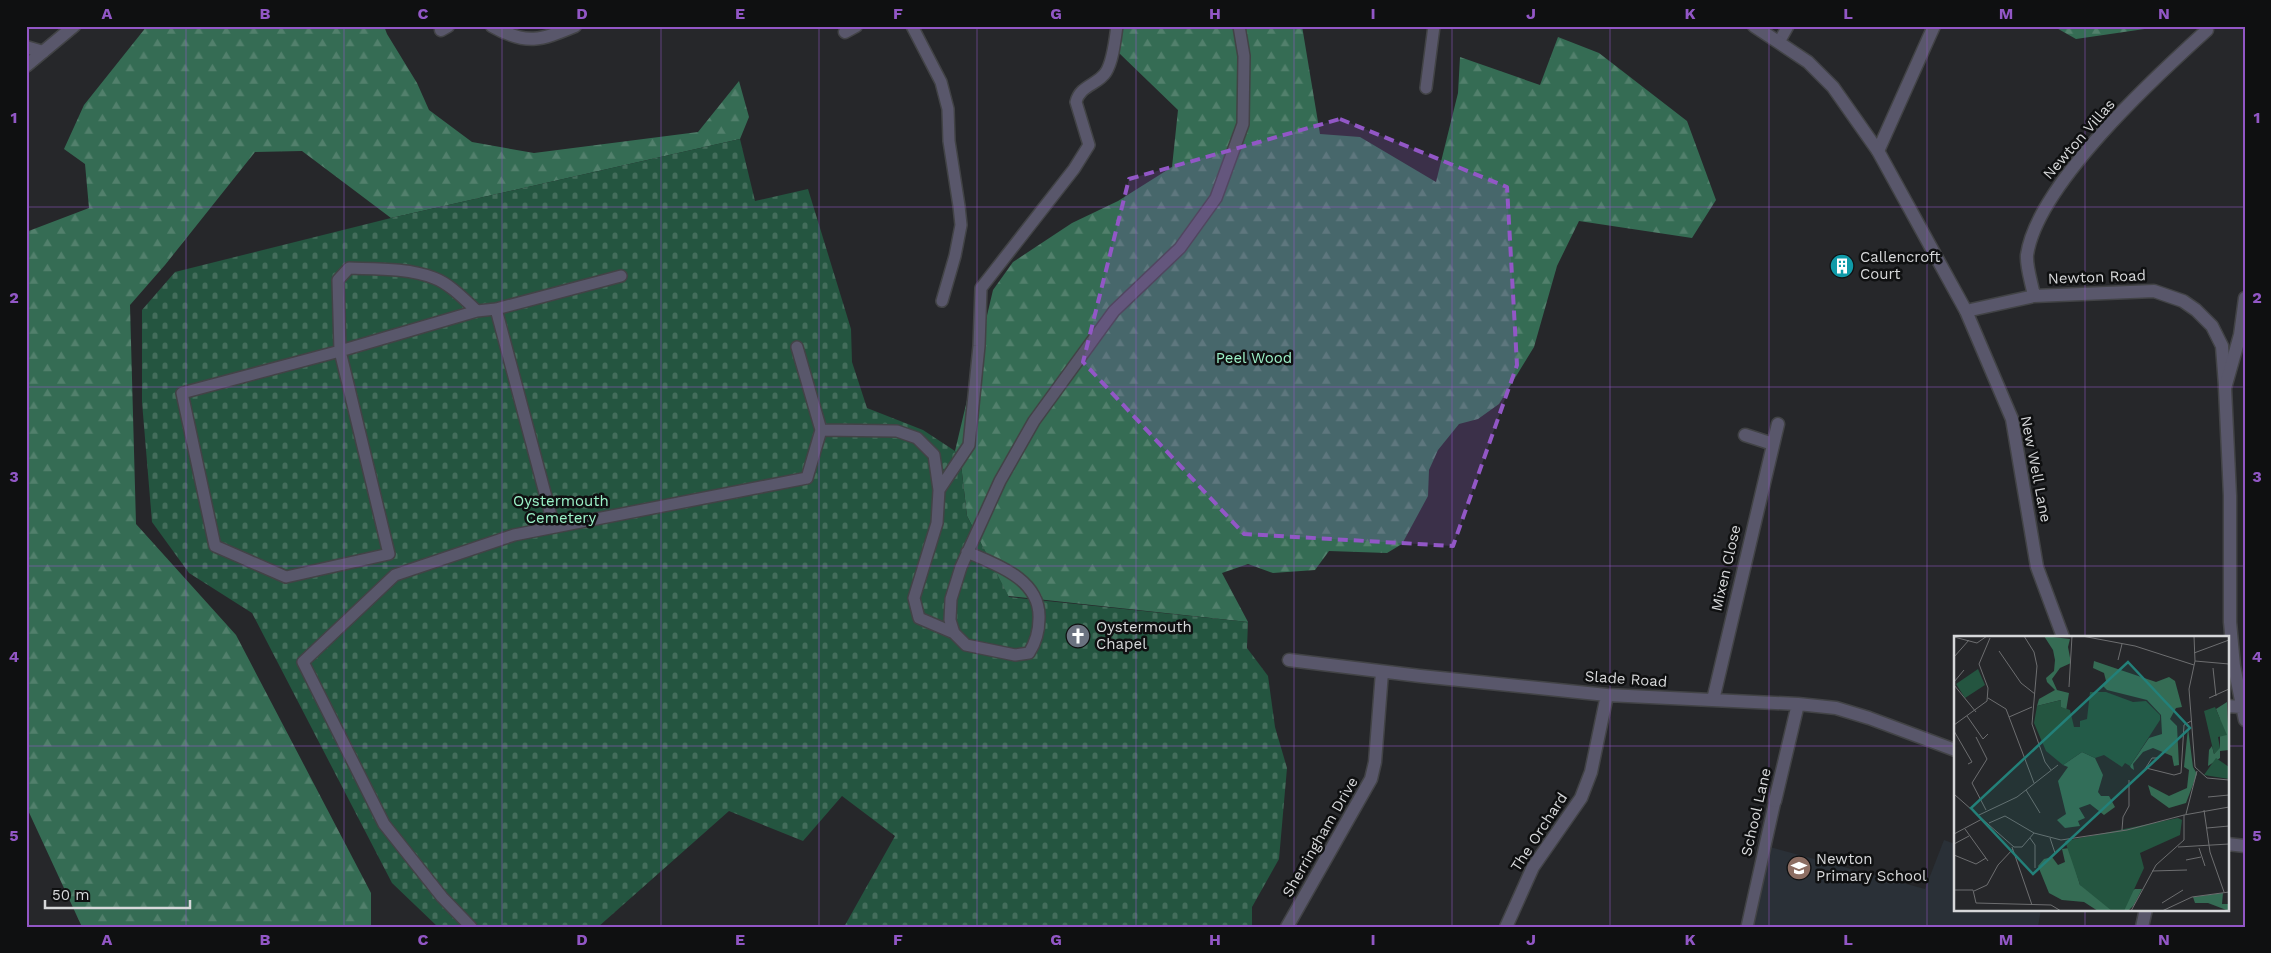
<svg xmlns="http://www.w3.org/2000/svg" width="2271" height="953" viewBox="0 0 2271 953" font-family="'Work Sans',sans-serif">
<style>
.built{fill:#2a3037}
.forest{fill:url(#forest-firs)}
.cemetery{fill:url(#cemetery-stones)}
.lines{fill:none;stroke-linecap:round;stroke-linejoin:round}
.service-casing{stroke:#424346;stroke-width:14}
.minor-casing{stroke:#424346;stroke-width:15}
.tertiary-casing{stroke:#424346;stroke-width:15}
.service{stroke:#59576b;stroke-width:11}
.minor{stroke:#59576b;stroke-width:12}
.tertiary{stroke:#59576b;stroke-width:12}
.marked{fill:#9257c6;fill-opacity:0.2;stroke:#9257c6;stroke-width:4;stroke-dasharray:10 6;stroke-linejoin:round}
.grid{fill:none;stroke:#9257c6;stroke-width:1;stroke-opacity:0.55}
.labels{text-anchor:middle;stroke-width:5;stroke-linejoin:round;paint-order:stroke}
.street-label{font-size:15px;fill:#d7d8da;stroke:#0f1011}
.poi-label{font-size:15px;fill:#d7d8da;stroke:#0f1011;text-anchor:start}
.park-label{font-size:15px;fill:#9cf2c8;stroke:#0f1011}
.inset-road{fill:none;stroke:#6d6e70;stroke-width:1}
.view{fill:#238079;fill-opacity:0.15;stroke:#238079;stroke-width:2.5}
.inset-edge{fill:none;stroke:#d7d8da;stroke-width:2.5}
.neatline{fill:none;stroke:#9257c6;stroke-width:2}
.grid-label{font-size:16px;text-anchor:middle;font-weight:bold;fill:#9257c6}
</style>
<defs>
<pattern id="forest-firs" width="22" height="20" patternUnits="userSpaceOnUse" patternTransform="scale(1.25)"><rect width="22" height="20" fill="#356c54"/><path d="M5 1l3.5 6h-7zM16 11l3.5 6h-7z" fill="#52806c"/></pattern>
<pattern id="cemetery-stones" width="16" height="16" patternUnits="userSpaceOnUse" patternTransform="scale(1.25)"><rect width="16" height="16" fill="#245540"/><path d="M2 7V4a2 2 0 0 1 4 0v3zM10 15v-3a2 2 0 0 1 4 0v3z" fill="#436d5b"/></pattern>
</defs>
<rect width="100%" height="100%" fill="#26272a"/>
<path class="built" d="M1944 840 1955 844V909H2041L2038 927H1741L1759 844 1925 889Z"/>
<path class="forest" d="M147 26H384L387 34 417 83 429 110 472 142 534 153 698 132 739 81 749 117 740 139 391 218 302 151 255 152 165 265 130 305 136 524 236 635 371 893V927H82L26 806V232L89 208 85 164 64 149 84 105Z
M1123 26H1302L1320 134 1360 137 1436 182 1458 93 1460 57 1540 85 1558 37 1599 53 1687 121 1716 200 1692 238 1579 221 1557 266 1534 347 1499 404 1478 419 1459 424 1438 450 1429 470 1428 496 1402 544 1387 553 1329 551 1315 570 1273 573 1248 564 1222 573 1248 622 1008 596 967 516 961 464 955 451 993 290 1013 262 1072 223 1118 201 1172 167 1178 110 1119 53Z
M2053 26H2165L2076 39Z"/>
<path class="cemetery" d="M740 139 755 201 808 189 851 329 852 362 867 408 923 430 955 451 961 464 967 516 1009 597 1248 622 1247 648 1268 676 1275 727 1287 768 1279 859 1252 907V927H844L895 836 842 796 803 841 729 811 598 927H438L392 883 252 613 189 573 152 522 142 402V310L175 272 391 218Z"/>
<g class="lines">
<g class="service-casing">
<path id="service" d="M912 26 941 82 948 109 949 141 959 206 961 225 955 256 942 301
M1779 42 1788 26
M1426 88 1434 26
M496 309 554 527
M477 311C464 299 450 284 434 278 409 268 375 269 349 268L338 280 340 351 389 554 286 577 215 546 182 393 340 351 477 311 496 309 621 276
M821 430 897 431 917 438 934 455 939 490 937 523 914 598 919 618 954 633
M939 490 969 445 979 346 981 288 1074 169 1089 145 1076 102C1080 85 1098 85 1106 72 1113 61 1115 40 1117 26
M967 552C998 565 1041 580 1039 619 1039 632 1036 642 1029 653L1015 655 966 645 954 633 950 620 951 599 961 567 1000 481 1034 421 1114 311 1180 248 1216 198 1243 124 1244 56 1239 26
M471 927 442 897 384 824 303 662 395 575 514 535 807 478 821 430 797 347
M1747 927 1775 801"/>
</g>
<g class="minor-casing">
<path id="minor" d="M492 26C527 46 541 40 575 26
M441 30 448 26
M845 32 856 26
M26 47 43 52
M26 66 74 26
M1878 151 1934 26
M2034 296C2032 284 2026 267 2027 255 2037 185 2154 78 2207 30
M1966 311 2034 296 2154 291 2183 301 2196 310 2212 326 2222 346 2225 386
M1745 435 1773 444
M1289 660 1420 676 1607 695 1798 704 1836 708 1869 718 1955 750
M1713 700 1778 424
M1775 801 1798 704
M2227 844 2245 846
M1287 927 1371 779 1375 762 1382 672
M1506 927 1533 867 1581 798 1591 772 1607 695
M2142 927 2146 909"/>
</g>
<g class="tertiary-casing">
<path id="tertiary" d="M1754 26 1808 62 1833 87 1878 151 1966 311 2012 419 2037 567 2063 637
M2245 298 2240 335 2225 388 2230 496V622L2234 666 2245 720
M2227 706 2241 707"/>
</g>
<use href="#service" class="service"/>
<use href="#minor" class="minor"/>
<use href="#tertiary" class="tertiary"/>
</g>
<path class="marked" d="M1340 119 1507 187 1517 365 1453 546 1244 534 1083 362 1129 179Z"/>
<path class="grid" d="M186 26V927M344 26V927M502 26V927M661 26V927M819 26V927M977 26V927M1136 26V927M1294 26V927M1452 26V927M1610 26V927M1769 26V927M1927 26V927M2085 26V637M26 207H2245M26 387H2245M26 566H2245M26 746H1955M2227 746H2245M2085 909V927"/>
<defs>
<g id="building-disc" transform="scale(1.25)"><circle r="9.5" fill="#0f9aa8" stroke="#0f1011"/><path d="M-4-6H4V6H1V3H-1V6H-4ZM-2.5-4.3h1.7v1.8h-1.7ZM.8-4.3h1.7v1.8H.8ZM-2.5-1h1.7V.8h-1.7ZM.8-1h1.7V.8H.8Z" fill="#fff"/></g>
<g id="church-disc" transform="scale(1.25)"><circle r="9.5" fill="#6b7280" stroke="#0f1011"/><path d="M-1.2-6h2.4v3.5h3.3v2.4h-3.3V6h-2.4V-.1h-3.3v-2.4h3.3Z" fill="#fff"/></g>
<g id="school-disc" transform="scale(1.25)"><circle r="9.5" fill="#8d6e63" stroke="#0f1011"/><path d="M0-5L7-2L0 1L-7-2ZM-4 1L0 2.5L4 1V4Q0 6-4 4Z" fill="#fff"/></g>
</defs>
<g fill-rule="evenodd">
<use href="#building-disc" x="1842" y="266"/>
<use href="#church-disc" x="1078" y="636"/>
<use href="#school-disc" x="1799" y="868"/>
</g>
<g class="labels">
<g class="street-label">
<text transform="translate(2079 139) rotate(-49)" y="5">Newton Villas</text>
<text transform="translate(2097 277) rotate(-2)" y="5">Newton Road</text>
<text transform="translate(2036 469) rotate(79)" y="5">New Well Lane</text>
<text transform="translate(1726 568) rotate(-77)" y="5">Mixen Close</text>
<text transform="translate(1626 679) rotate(4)" y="5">Slade Road</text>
<text transform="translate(1756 812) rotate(-77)" y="5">School Lane</text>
<text transform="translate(1539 832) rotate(-57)" y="5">The Orchard</text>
<text transform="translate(1320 837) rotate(-60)" y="5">Sherringham Drive</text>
</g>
<g class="poi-label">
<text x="1860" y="262">Callencroft<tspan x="1860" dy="17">Court</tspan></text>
<text x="1096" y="632">Oystermouth<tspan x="1096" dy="17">Chapel</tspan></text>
<text x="1816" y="864">Newton<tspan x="1816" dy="17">Primary School</tspan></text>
</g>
<g class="park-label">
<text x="1254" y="363">Peel Wood</text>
<text x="561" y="506">Oystermouth<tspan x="561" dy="17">Cemetery</tspan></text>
</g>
</g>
<g transform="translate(1954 636)">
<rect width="275" height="275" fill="#26272a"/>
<path d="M90 0 116 3 114 11 117 27 106 32 98 43 103 54 115 57 112 75 107 71V64L83 70 85 63 101 54 93 46 92 42 100 35 101 24 99 14ZM140 25 202 46 215 41 221 45 228 71 222 72 216 83 223 90 225 129 220 130 218 120 199 112 189 116 179 128 180 134 177 132 176 130 195 102 208 98 207 79 193 64 153 54 149 50 152 45 150 37 139 32ZM273 66 275 114 266 115V122L254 130 255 114 258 110 260 118 266 111V83L262 73ZM234 92 239 131 243 138 232 167 215 172 197 159 194 149 215 160 233 152 235 134 230 131ZM128 116 141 122 149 139 144 156 147 160H155L161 171 150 179 136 168 125 172 131 182 124 185 126 190 111 192 103 184 112 178 104 145 114 131 109 129ZM115 212 126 249 171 260 181 253H188L180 269 174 275H144L130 266 108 264 95 257 84 230 90 223 98 221 104 229 111 226 108 213ZM269 257 268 268H275V275L254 267H241L239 261Z" fill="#356c54"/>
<path d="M136 56H152L179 66 192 65 206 79V84L176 130 171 127 168 131 150 119 141 122 128 116 109 129 92 115 80 87 83 70 107 64V71L116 74 120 91H126V85L133 83Z" fill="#245540"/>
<path d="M24 33 31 49 11 62 2 48ZM224 182 228 184 226 199 186 217 190 232 170 275H158L126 249 111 205Z" fill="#245540"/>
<path d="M261 71 273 99 264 101 266 112 260 118 250 75ZM262 122 275 131V143L250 139Z" fill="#245540"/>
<path class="inset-road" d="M70 0 80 16 83 30 78 88 91 126 97 134M128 0 181 10 240 29M240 0 241 25 235 53 241 131 253 142 275 144M0 1 23 7 33 0M45 15 67 47 81 58M240 17 275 4M0 21 15 4M164 24 168 8M241 25 275 28M259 32 262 60M0 46 10 34M0 49 22 76M115 51 118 0M34 62 52 73 80 147M255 62 275 53M13 80 29 103 34 98M55 81 78 71M0 89 33 65 34 52 25 28 36 2M0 95 18 126 14 128M22 101 33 123 18 147 32 174M192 132 220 139 227 137 230 89 237 85M191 133 198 122H205M72 154 86 177M1 159 60 211H68L80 197M254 161 275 159M250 174 256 216 270 256M232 178 243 135M25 179 63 161 104 129M35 187 51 180 80 197 107 204 173 194 230 179M253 192 275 190M11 193 34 225M168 194 169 181 175 170V144M0 198 28 183M76 202 81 209V232M96 202 101 217M0 208 15 200M58 211 78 269M224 211 275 208M245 212 251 230M0 219 22 228 32 222M232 224 247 221M198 235 233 234M0 254H19L22 267 97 269 107 275M20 255 33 249 44 229 59 213M208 267 229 254M177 275 202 229 230 204V179L275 171M208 275 238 261 275 256"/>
<path class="view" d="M174 26 236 92 79 238 17 172Z"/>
<rect width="275" height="275" class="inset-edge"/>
</g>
<rect width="2271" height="953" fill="none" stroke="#0f1011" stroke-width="55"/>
<path d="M45 900v8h145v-8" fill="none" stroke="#d7d8da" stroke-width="2.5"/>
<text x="52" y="900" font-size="15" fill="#d7d8da" stroke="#0f1011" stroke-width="4" paint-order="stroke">50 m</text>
<rect x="28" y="28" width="2216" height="898" class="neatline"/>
<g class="grid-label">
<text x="107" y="19">A</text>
<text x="265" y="19">B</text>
<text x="423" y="19">C</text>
<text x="582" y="19">D</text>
<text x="740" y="19">E</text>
<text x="898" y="19">F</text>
<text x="1056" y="19">G</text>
<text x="1215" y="19">H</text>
<text x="1373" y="19">I</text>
<text x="1531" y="19">J</text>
<text x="1690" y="19">K</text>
<text x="1848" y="19">L</text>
<text x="2006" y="19">M</text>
<text x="2164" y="19">N</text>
<text x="14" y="123">1</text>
<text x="2257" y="123">1</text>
<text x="14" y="303">2</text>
<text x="2257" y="303">2</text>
<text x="14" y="482">3</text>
<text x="2257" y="482">3</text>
<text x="14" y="662">4</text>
<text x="2257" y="662">4</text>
<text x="14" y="841">5</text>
<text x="2257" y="841">5</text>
<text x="107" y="945">A</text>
<text x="265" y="945">B</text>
<text x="423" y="945">C</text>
<text x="582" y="945">D</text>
<text x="740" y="945">E</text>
<text x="898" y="945">F</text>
<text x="1056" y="945">G</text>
<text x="1215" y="945">H</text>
<text x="1373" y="945">I</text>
<text x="1531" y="945">J</text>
<text x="1690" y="945">K</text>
<text x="1848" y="945">L</text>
<text x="2006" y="945">M</text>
<text x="2164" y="945">N</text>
</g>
</svg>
